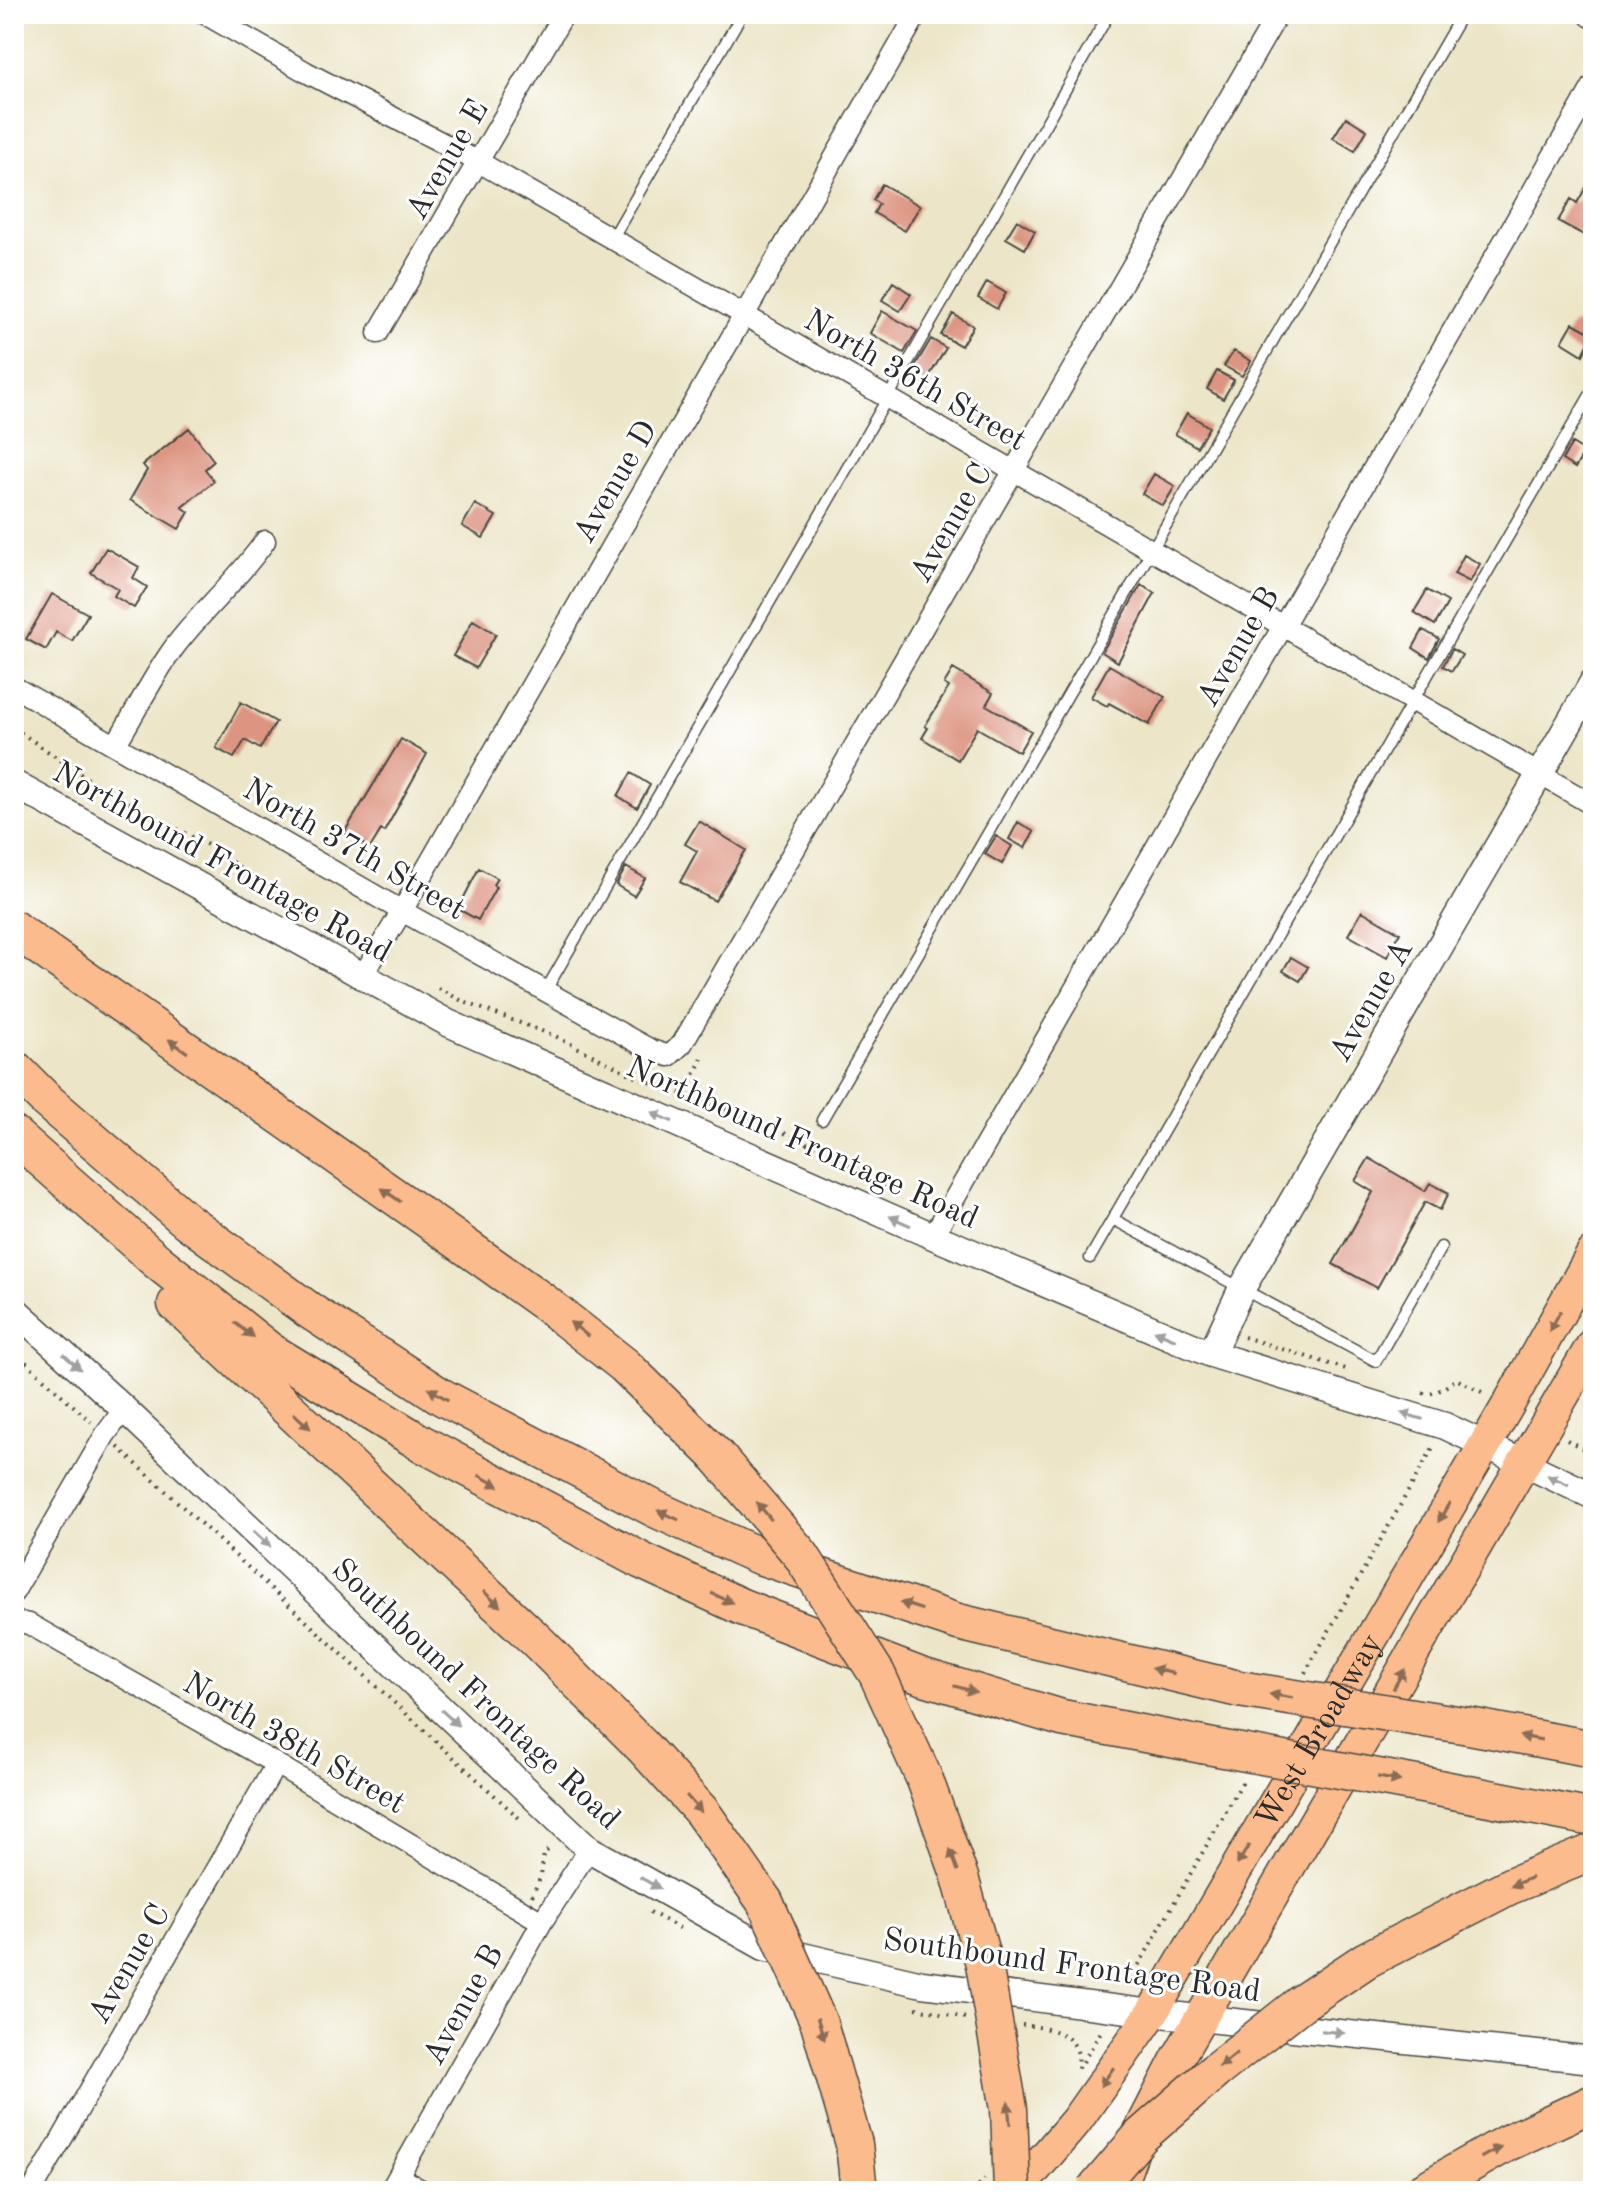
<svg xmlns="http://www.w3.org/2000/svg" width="1607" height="2205" viewBox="0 0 1607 2205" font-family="'Old Standard TT',serif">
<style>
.building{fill:#dd9481}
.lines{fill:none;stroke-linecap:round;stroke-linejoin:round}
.service-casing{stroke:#484742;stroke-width:13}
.minor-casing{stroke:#484742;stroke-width:23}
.tertiary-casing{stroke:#484742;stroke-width:29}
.primary-casing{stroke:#484742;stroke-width:35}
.motorway-casing{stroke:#484742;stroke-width:39}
.path{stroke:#484742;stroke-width:4;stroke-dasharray:2 6;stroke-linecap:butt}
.service{stroke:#fff;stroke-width:10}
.minor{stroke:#fff;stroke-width:20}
.tertiary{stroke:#fff;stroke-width:26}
.primary{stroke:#fbbb8c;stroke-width:32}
.motorway{stroke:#fbbb8c;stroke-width:36}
.motorway-bridge-casing{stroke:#484742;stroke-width:39;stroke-linecap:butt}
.motorway-bridge{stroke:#fbbb8c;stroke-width:36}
.oneway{fill:#896c57}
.oneway2{fill:#a0a0a0}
.labels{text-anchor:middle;stroke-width:6;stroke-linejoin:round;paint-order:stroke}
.street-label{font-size:32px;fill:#2b2b2b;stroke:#fff}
</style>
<rect width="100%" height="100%" fill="#fff"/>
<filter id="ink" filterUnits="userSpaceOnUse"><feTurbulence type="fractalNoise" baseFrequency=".0125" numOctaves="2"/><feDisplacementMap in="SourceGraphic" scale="16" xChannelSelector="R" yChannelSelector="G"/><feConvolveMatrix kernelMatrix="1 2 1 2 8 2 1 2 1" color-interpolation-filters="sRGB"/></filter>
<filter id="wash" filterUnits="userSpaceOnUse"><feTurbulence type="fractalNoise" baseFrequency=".006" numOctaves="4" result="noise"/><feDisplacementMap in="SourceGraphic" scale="32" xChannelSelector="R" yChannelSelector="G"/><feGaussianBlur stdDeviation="1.8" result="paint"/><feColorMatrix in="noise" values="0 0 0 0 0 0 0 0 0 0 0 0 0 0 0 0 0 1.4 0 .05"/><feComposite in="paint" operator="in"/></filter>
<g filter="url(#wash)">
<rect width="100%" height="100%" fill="#ece5c7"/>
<g id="blocks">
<path class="building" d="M1346 117 1367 130 1355 151 1333 138Z
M1593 175V240L1558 221 1571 199 1577 203Z
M882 184 920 206 905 231 874 213 879 204 873 200Z
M1017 220 1035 231 1025 249 1006 238Z
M893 282 911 294 900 311 882 300Z
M987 282 1006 293 997 309 978 298Z
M882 311 917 331 904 353 870 333Z
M953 314 973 326 961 346 941 335Z
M1573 323 1593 334 1583 355 1562 342Z
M931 339 946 348 924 385 909 376Z
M1234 351 1251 361 1242 376 1224 366Z
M1217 371 1234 380 1223 399 1207 389Z
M1187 413 1209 427 1197 447 1175 434Z
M189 428 214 461 205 469 214 481 182 507 189 512 179 529 130 500 147 470 143 465Z
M1572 443 1585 451 1575 468 1562 460Z
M1154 474 1175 486 1163 506 1142 494Z
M475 504 496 516 483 538 462 526Z
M106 548 139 567 133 578 147 587 134 608 114 596 118 589 91 573Z
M1464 555 1480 564 1470 582 1454 574Z
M1141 585 1155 593 1118 662 1102 652Z
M1427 590 1448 602 1435 625 1414 612Z
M52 594 88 614 72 641 56 632 46 650 26 639Z
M473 620 496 634 476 668 453 656Z
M1423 630 1439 639 1429 658 1413 648Z
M1452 649 1462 655 1452 671 1443 666Z
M1109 665 1165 697 1149 725 1109 703 1107 706 1091 697Z
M953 669 993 693 986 705 1031 731 1019 752 977 728 958 760 922 738 928 728 925 726 949 687 944 684Z
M241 702 276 722 260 749 245 740 234 758 216 748Z
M401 739 427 754 384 832 381 830 370 848 344 833Z
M631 773 650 785 637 808 618 796Z
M699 821 746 850 715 901 680 882 697 851 685 844Z
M1018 822 1034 832 1025 848 1009 839Z
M996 836 1012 846 1002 864 985 854Z
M626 867 645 878 634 896 616 885Z
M479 868 497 878 493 885 496 887 478 920 458 909Z
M1362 911 1400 933 1387 957 1348 935Z
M1291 957 1308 967 1300 981 1283 971Z
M1369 1158 1425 1191 1430 1183 1449 1193 1440 1210 1425 1202 1377 1288 1333 1264 1373 1192 1355 1181Z"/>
</g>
</g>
<g filter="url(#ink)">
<use href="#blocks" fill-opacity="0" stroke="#484742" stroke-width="2"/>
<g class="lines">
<g class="service-casing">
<path id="service" d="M612 239 742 14
M546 990 1109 14
M822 1120 1462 14
M1113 1219 1376 1361 1441 1247
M1090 1258 1593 390"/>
</g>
<g class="minor-casing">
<path id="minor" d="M205 14 306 72 479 162 1593 805
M378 333 564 14
M14 687 402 911 651 1050 669 1056 682 1044 1278 14
M116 744C135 713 152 678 173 649 201 611 238 580 265 541
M362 977 402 911 917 14
M933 1236 1593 86
M14 1592 105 1435 124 1409
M14 1621 29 1624 276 1764 542 1922
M398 2177 423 2191
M32 2191 276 1764
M390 2191 542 1922 589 1849"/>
</g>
<g class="tertiary-casing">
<path id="tertiary" d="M1592 14H1593
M14 784 448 1023 933 1236 1211 1354 1445 1426 1593 1496
M14 1309 124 1409 589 1849 764 1947 922 1984 1152 2013 1593 2060
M1211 1354 1241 1290 1593 682"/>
</g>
<g class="primary-casing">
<g id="primary">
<path id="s1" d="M1016 2191 1076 2121 1152 2013 1507 1407 1593 1253"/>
<path d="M1118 2191 1140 2131 1177 2059 1593 1344"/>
</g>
</g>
<g class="motorway-casing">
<path id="motorway" d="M14 929 455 1239
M14 1068 47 1101 187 1221 310 1311 442 1397 655 1509 759 1556 958 1622 1239 1689
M14 1135 158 1262 270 1351 421 1443 642 1561 742 1607 921 1676 1062 1718 1202 1745
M176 1304 537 1641 642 1746
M1469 1726 1593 1749
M1433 1787 1593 1818
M1423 2191 1507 2143 1593 2103"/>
</g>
<path class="path" d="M14 728 101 788 213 848 304 915
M438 988 464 1002 555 1036 636 1077 758 1121 815 1147 904 1195
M684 1096 702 1058 699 1056
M1244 1337 1346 1369
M14 1351 91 1422
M1423 1393C1435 1396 1447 1386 1456 1379L1486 1394
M1567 1440 1593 1454
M118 1447 520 1819
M1305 1673 1435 1444
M532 1896 541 1876 544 1853 551 1848
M650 1912 685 1931
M1127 1986 1243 1781
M916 2008 966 2018
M1022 2025C1053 2028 1086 2035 1077 2073
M1083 2062 1103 2028
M973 2191 985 2179"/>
<use href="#service" class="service"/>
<use href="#minor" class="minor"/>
<use href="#tertiary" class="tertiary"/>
<use href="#primary" class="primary"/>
<use href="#motorway" class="motorway"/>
<g class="motorway-bridge-casing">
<path id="motorway-bridge" d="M455 1239 545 1303 624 1365 716 1455 801 1555 877 1674 925 1780 960 1877 984 1964 1009 2109 1012 2191
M1239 1689 1469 1726
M1202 1745 1433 1787
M642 1746 702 1812 765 1902 819 2023 854 2144 859 2191
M1094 2191 1141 2136 1215 2071 1300 2004 1366 1960 1510 1886 1593 1852"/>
</g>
<use href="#motorway-bridge" class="motorway-bridge"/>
</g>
<defs><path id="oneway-solid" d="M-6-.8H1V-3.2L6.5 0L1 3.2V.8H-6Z" transform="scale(2)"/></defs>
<g class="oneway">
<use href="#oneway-solid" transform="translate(178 1046) rotate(-145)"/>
<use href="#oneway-solid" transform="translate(391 1195) rotate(-145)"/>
<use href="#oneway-solid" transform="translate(1555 1321) rotate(119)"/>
<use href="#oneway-solid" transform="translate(579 1329) rotate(-142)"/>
<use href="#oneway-solid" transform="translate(244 1330) rotate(38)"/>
<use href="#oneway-solid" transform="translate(438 1394) rotate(-149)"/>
<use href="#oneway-solid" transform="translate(302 1421) rotate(43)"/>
<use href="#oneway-solid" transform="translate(489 1481) rotate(29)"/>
<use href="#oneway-solid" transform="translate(764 1511) rotate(-130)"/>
<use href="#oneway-solid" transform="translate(1444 1512) rotate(120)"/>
<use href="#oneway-solid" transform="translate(668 1515) rotate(-156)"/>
<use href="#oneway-solid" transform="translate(722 1598) rotate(25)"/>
<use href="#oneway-solid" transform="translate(492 1599) rotate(43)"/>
<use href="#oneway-solid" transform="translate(911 1606) rotate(-162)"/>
<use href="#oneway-solid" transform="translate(1163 1671) rotate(-166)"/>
<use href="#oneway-solid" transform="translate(1399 1679) rotate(-60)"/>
<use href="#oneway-solid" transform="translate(965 1689) rotate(16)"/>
<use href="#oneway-solid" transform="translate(1281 1696) rotate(-171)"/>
<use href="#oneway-solid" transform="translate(1531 1738) rotate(-170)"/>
<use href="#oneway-solid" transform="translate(1389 1779) rotate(10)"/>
<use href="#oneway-solid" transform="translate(694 1804) rotate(49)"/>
<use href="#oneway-solid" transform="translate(1243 1855) rotate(121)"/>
<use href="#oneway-solid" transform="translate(954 1860) rotate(-110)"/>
<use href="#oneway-solid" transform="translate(1521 1882) rotate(157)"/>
<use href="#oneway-solid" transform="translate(821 2029) rotate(72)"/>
<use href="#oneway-solid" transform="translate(1228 2060) rotate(142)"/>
<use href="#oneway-solid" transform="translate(1107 2077) rotate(125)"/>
<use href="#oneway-solid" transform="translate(1009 2113) rotate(-95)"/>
<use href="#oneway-solid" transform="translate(1491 2152) rotate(-29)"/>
</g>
<g class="oneway2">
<use href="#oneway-solid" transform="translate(662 1117) rotate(-156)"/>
<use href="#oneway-solid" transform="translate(900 1221) rotate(-156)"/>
<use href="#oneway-solid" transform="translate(1165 1335) rotate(-157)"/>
<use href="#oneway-solid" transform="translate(72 1362) rotate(42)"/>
<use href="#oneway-solid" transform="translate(1412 1416) rotate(-163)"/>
<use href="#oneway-solid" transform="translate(1558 1480) rotate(-156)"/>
<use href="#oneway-solid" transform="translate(262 1539) rotate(43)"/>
<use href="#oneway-solid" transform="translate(450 1718) rotate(43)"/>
<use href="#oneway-solid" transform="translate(650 1883) rotate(29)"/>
<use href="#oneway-solid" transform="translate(1333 2032) rotate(6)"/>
</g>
</g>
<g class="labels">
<g class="street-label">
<text transform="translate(446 159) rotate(-60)" y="11">Avenue E</text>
<text transform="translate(916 379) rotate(30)" y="11">North 36th Street</text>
<text transform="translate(614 481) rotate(-60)" y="11">Avenue D</text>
<text transform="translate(950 522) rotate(-60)" y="11">Avenue C</text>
<text transform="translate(1237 646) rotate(-60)" y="11">Avenue B</text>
<text transform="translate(355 848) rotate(30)" y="11">North 37th Street</text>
<text transform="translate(223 861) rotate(29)" y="11">Northbound Frontage Road</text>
<text transform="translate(1370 1000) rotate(-60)" y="11">Avenue A</text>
<text transform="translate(803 1141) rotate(24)" y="11">Northbound Frontage Road</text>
<text transform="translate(477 1693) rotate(43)" y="11">Southbound Frontage Road</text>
<text dy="11" stroke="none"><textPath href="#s1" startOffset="552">West Broadway</textPath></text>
<text transform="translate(295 1742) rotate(30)" y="11">North 38th Street</text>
<text transform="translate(128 1963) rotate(-60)" y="11">Avenue C</text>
<text transform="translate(1072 1964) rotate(8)" y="11">Southbound Frontage Road</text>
<text transform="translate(462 2004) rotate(-61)" y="11">Avenue B</text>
</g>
</g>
<rect width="1607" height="2205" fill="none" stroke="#fff" stroke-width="48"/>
</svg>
